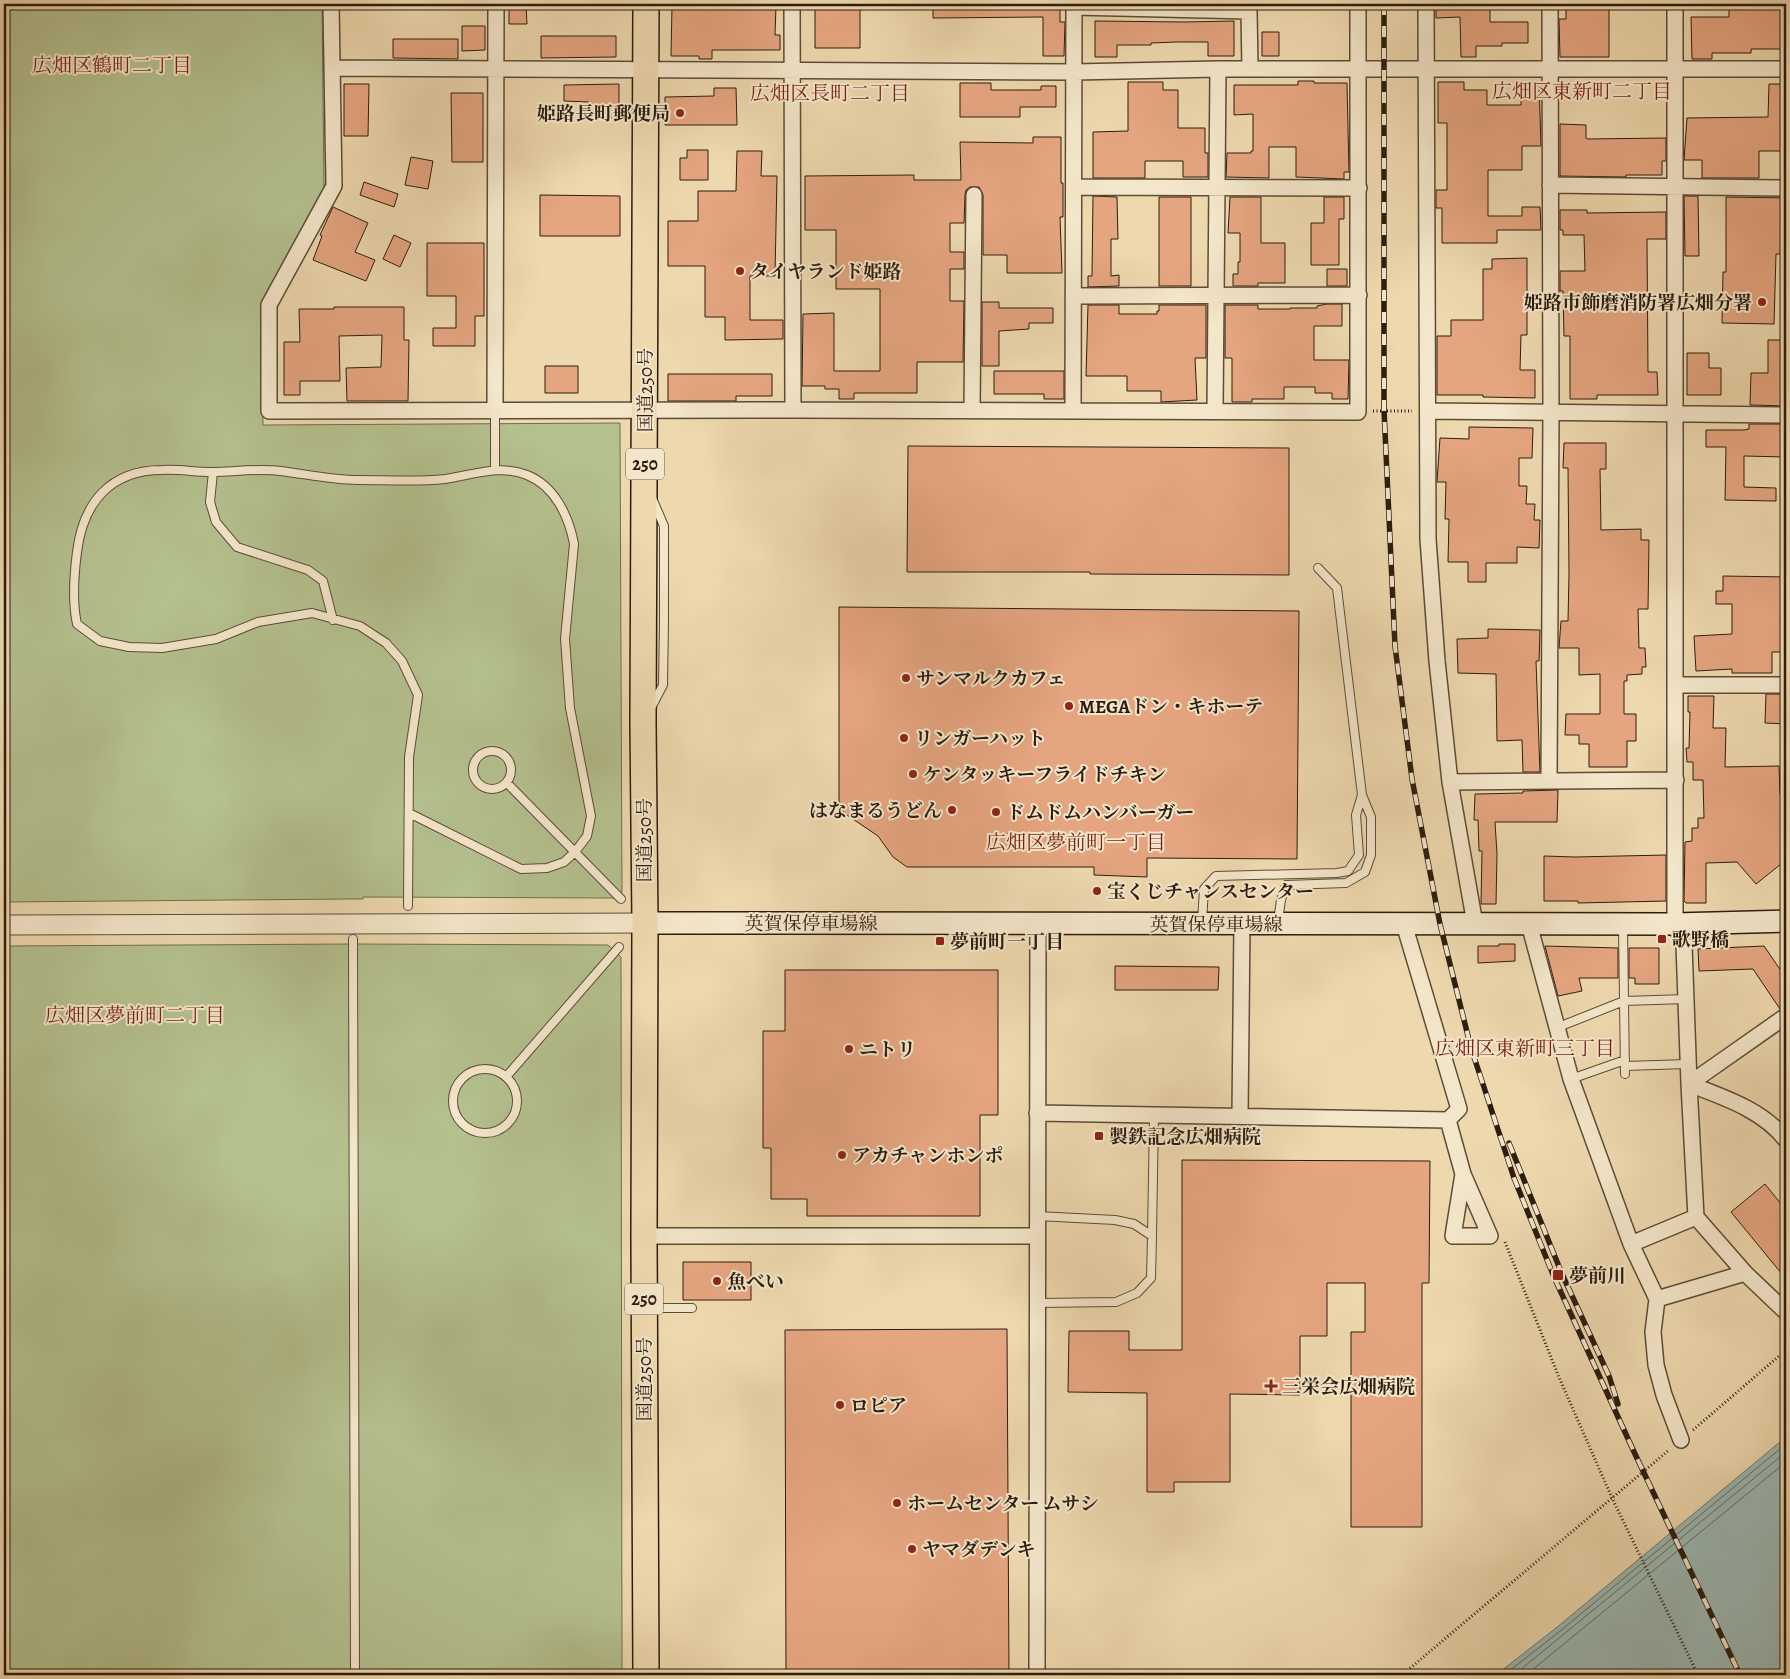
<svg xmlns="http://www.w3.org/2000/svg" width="1790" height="1679" viewBox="0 0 1790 1679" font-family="Alegreya,'Noto Serif JP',serif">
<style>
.green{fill:#b4c08e;stroke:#706e4e}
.water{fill:#9cb8b3;stroke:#6f7a71}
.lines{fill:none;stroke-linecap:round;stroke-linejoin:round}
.shore{stroke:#646a61;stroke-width:1}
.building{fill:#e5a580;stroke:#2c1d0f}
.service-casing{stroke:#5c4c37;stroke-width:10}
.minor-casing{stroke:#5c4c37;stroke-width:18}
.tertiary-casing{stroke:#5c4c37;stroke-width:21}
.secondary-casing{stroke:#2c1d0f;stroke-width:24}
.trunk-casing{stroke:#2c1d0f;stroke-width:28}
.path{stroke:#2c1d0f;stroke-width:3;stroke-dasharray:1 2.5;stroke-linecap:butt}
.service{stroke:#f4e6ca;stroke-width:8}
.minor{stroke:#f4e6ca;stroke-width:15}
.tertiary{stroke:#f4e6ca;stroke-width:19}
.secondary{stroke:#f4e6ca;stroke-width:21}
.trunk{stroke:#eed8ae;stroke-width:25}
.rail-casing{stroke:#2c1d0f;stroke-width:5.5}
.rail{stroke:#f4e6ca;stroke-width:4;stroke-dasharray:11;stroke-linecap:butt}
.poi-dot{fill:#8f2418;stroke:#f4e6ca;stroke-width:2}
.labels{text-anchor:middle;stroke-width:4;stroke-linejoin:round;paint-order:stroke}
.shield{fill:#f4e6ca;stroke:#685947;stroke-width:1}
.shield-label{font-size:18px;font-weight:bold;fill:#2c1d0f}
.poi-label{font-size:19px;font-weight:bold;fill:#2c1d0f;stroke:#f4e6ca;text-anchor:start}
.street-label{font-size:19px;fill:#2c1d0f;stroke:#f4e6ca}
.neighbourhood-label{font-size:20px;fill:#7a1f14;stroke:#f4e6ca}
</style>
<rect width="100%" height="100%" fill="#eed8ae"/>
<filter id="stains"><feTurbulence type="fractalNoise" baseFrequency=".004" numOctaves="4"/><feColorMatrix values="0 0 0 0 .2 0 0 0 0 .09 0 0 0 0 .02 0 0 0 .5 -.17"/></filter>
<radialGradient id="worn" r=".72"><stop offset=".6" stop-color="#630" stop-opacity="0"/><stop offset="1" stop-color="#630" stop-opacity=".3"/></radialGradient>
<path class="green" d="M4 4H322L324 189 262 303 263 425 620 423 622 892 615 898 363 897V899H348L4 902Z
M353 944 608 945 621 957 622 1675H4V946Z"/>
<path class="water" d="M1786 1437V1675H1496L1556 1628Z"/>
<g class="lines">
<path class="shore" d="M1504 1675 1559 1632 1786 1444
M1514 1675 1786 1452
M1526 1675 1786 1462"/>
</g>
<path class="building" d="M509 4H526L527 24H509Z
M815 4H860V48H815Z
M933 4H1060V22H1065L1064 56H1043V17L933 18Z
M1436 4H1490V22H1528V43H1502V46H1476V57H1461L1460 17 1436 18Z
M1566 4H1609V57H1560L1559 19H1566Z
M1729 4H1786V49H1751V53H1712V59H1692L1691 17H1729Z
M672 6H776L775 35H780V50H712V59H699V56H671Z
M1095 21 1185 22 1234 21V56H1208V42H1176L1151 43V45H1117V57H1095Z
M462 26H485V50L462 51Z
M1262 32H1279V56H1262Z
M541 36H616V57L541 58Z
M393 39H458V59L393 58Z
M1298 81H1314V83H1347L1349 172H1344V179L1296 177V147H1269V178L1226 177 1227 153H1251V151H1253V114L1234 115V85H1298Z
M1128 82H1163V90H1178V128H1205V153H1208V177H1183V161H1145V178H1093V132L1128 131Z
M1438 82H1464V90H1487V105H1521V83H1539L1541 146H1522V170H1488V216H1522V207H1540L1541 230H1497V243H1442V208H1436V190H1447V123H1438Z
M960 83H991V90H1041V86H1056V107H1020V117H960Z
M344 84H369L368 136H344Z
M619 84V118H602V114H589V102L564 101V85Z
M1769 84H1786V151H1759V178H1702V160H1684L1687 118 1768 117Z
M714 88H736L737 125H665V97L714 96Z
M451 93H483V162H452Z
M1560 124 1586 125V138L1587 139 1666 138V161H1662V175H1626V177L1560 176Z
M1033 137H1061V183H1063V217H1060L1062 273H1007V255H983V195L979 187H970L966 190 965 195 964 223H950V252H964V269H950V301H964L963 362H917V393H854V399H839V389H825V386H802L803 314 834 313V371H880V289H836V230H805V176L914 175V180H961L960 142 1033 143Z
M687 150H708V180H680V158H687Z
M737 151H762L761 176H777L775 276H750V320H783V339L725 340V317H705V266H668V221H698V191H736Z
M411 157 433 161 428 189 405 185Z
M364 182 398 194 394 207 360 195Z
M540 195 620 196V236H540Z
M1093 196 1117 197 1118 239H1111V276L1119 275V286L1088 287V276H1092Z
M1684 196H1698L1699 256H1685Z
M1159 197H1191V286H1159Z
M1230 197H1261V243H1285V283H1258V286H1233V274H1238V262H1240V233H1228Z
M1324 197H1344V219H1339V265H1311V223H1324Z
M1726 197 1786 198V254H1776L1774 324 1722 323 1723 272H1726Z
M333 207 368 223 355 252 375 260 366 281 313 260 322 236 320 235Z
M1560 210H1587V213L1666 212V239H1647L1648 372H1657L1658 395H1597V399H1570V336H1564L1563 291H1560V271H1585L1584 235H1563V230H1560Z
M394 235 411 243 400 267 383 259Z
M427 243H484V316H475V346H433V328H456V296H427Z
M1527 258V335H1521L1520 370H1535V398L1483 397V395H1437V336H1451V320H1483V269H1492V259Z
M1327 269H1347V286H1327Z
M982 302H999V308H1053V323H1029V329L999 331V366H982Z
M1327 304H1342V326H1314V360H1349L1348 399H1332V393H1315V387H1284V399H1252V402H1232V358H1225V305H1258V309H1290V308H1317V306Z
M1088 305H1119V314H1157V311H1159V305H1206V358H1195L1197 400 1161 402V391H1127V376H1086Z
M334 307H404V340H409L408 401H347L346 368 381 367 382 335 339 336 340 381H300V395H284V342H300L299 309H334Z
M1768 340H1786V406L1750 405 1751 373H1768Z
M1687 353H1709V368H1721V395H1687Z
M545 366H578V393H545Z
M994 371H1064V399H1044V394H994Z
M668 374H772V396H736V401H668Z
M1749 424H1786V457L1744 456V487L1776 488V501L1725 500 1726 447H1706V430H1744L1749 429Z
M1469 427 1533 428 1532 458H1519V486H1527L1526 504H1535L1534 520H1540L1539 548 1517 547V563H1486V582H1468V562H1448L1449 519H1445L1446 482H1437L1440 438 1469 439Z
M1564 443H1606V469H1600L1601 530 1641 529V540H1649L1648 609H1638L1639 648H1645L1646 667H1642V674L1627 675V681H1624V714H1636V741H1627V767H1589V744H1579V735H1565L1566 714H1600V674L1579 675V648H1559L1561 621H1568L1569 574 1568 468H1563Z
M908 446 1289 448V575L1090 574V572H907Z
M1723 576 1786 577V652H1772V673H1732V669L1696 671 1694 636 1732 634V604H1716V591H1723Z
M839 607 1299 611 1297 859 1147 858V877L1094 875V867H907L893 857 878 836 844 813 839 801Z
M1488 629 1540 630 1539 661H1536L1540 772H1523L1522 740 1497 741 1496 674 1458 673 1457 639 1488 638Z
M1766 694H1786V724L1765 723Z
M1688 696H1714L1713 728H1726L1725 767 1779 766 1780 795H1784V816H1786V860L1756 884 1737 862 1706 863V903H1686L1684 901 1685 842 1692 841V828H1698V818H1704L1703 780H1693V762H1687L1686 748H1689L1690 712H1688Z
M1558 790 1557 822H1495L1497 854 1496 904H1481L1482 851H1479L1478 820H1474L1475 794 1523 793V791Z
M1666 855V901L1578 903V901H1544V856L1575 857Z
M1499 944H1515V961L1478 963V946H1499Z
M1545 946 1618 948V978H1579L1582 991 1558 996Z
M1764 946 1786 978V1007L1780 1009 1753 969 1699 971 1698 949Z
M1629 948H1659V984H1635V978H1629Z
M1115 966 1219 967 1218 990H1115Z
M785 970H998V1115H980V1216H807V1199H771V1148H763V1031H785Z
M1182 1160 1430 1161 1429 1283H1422V1527H1351V1332H1365V1283H1327V1336H1300V1395L1230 1394V1482H1174V1492H1147V1393L1068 1392 1069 1331H1129V1350H1182Z
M1765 1184 1786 1210V1279L1731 1212Z
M683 1262H751V1300H683Z
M1007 1329 1009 1675H786L785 1330Z"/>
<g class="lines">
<g class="service-casing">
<path id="service" d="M495 410V469
M213 472 210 502 216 522 237 547 308 570 323 581 333 620
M651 708 663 685 664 622V526L652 498
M473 770a19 19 0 1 1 38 0a19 19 0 1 1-38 0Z
M507 783 621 899
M408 906 409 757 418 695 402 661 386 643 360 626 312 613 258 622 216 639 162 648 129 647 100 641 77 624C72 601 74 575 77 552 83 503 110 470 162 470 179 469 195 472 211 472 234 472 257 468 280 471 306 474 331 480 358 480 387 480 417 482 445 479 473 475 499 464 527 475 555 486 569 517 574 544L565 639 570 708 591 816 587 836 575 852 564 862 547 868 521 869 409 813
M1278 921 1281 900 1286 885 1346 883 1365 872 1371 855V817L1362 795 1337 588 1318 568
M1202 922 1204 889 1216 876 1337 873 1348 871 1359 855 1356 815 1362 795
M1623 926 1625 1074
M353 939 355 1675
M1556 1028 1624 1001 1686 999
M1625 1066 1688 1064
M453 1101a32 32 0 1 1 64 0a32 32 0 1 1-64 0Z
M506 1077 619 947
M1571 1079 1625 1060
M1037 1216 1115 1220 1134 1224 1152 1236 1151 1278 1137 1293 1116 1302 1037 1303
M1152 1236 1154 1115
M661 1308H692"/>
</g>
<g class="minor-casing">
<path id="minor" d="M331 4 334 186 269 305V411L793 410 1358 412V4
M792 4 793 410
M1426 4 1428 539 1437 661 1450 782 1475 924
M1675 4V924L1684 945 1689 1084 1696 1217 1745 1273 1786 1312
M1074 7 1249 11 1250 69
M332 68 1074 72 1218 69H1786
M1550 185 1786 188
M1074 187 1359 188
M1073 296 1359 295
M495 410 496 4
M972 410 974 195
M1073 411 1074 4
M1215 411 1218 69
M1428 411 1786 415
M1676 685H1786
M1549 780 1551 414 1550 4
M1450 782 1676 780
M1529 924 1571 1079 1631 1244 1696 1217
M1689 1084 1786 1016
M1689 1084C1723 1097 1763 1110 1786 1140
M1037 1113 1448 1120 1459 1109 1404 924
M1240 1116 1242 924
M1448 1120 1463 1174 1453 1236H1490L1463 1174
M644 1236H1037
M1631 1244 1657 1299 1653 1332 1656 1365 1664 1395 1681 1440
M1657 1299 1745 1273
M1037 1675 1038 924"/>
</g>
<g class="tertiary-casing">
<path id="tertiary" d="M4 925 645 923"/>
</g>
<g class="secondary-casing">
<path id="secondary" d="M645 923 1675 924 1786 921"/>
</g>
<g class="trunk-casing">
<path id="trunk" d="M646 1675 644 1236 645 923 643 723 646 4"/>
</g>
<path class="path" d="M1373 411H1412
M1505 1242 1558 1375 1612 1498 1698 1675
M1693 1430 1786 1350
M1402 1675 1669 1450"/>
<use href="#service" class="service"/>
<use href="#minor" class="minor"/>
<use href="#tertiary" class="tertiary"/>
<use href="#secondary" class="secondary"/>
<use href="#trunk" class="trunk"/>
<g class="rail-casing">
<path id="rail" d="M1384 4V410L1395 646 1412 779 1440 924 1471 1048 1514 1178 1554 1277 1635 1454 1740 1675
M1509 1143 1562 1274 1609 1376 1618 1404"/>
</g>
<use href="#rail" class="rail"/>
</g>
<g class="poi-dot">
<circle cx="680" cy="113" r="5"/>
<circle cx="740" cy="271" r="5"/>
<circle cx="1762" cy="302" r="5"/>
<circle cx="906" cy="678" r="5"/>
<circle cx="1069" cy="706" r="5"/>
<circle cx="904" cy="738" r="5"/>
<circle cx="913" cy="774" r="5"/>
<circle cx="952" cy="810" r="5"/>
<circle cx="996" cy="812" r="5"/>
<circle cx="1097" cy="891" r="5"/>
<rect x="1657" y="934" width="10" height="10" rx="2.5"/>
<rect x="935" y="936" width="10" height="10" rx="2.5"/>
<circle cx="849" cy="1049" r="5"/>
<rect x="1094" y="1131" width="10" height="10" rx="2.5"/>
<circle cx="842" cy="1155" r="5"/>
<rect x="1552" y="1269" width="12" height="12" rx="2.5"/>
<circle cx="717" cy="1281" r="5"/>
<path d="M1268.5 1378.5h5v5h5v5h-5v5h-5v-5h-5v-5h5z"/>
<circle cx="840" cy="1405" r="5"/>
<circle cx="897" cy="1503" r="5"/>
<circle cx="912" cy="1549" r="5"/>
</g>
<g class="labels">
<g class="shield">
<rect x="626" y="448.5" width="38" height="31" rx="4"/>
<rect x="625" y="1283.5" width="38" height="31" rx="4"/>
</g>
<g class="shield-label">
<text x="645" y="470">250</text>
<text x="644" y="1305">250</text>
</g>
<g class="poi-label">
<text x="670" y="120" text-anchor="end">姫路長町郵便局</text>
<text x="750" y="278">タイヤランド姫路</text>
<text x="1752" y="309" text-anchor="end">姫路市飾磨消防署広畑分署</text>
<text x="916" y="685">サンマルクカフェ</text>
<text x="1079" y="713">MEGAドン・キホーテ</text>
<text x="914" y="745">リンガーハット</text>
<text x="923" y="781">ケンタッキーフライドチキン</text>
<text x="942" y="817" text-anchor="end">はなまるうどん</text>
<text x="1006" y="819">ドムドムハンバーガー</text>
<text x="1107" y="898">宝くじチャンスセンター</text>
<text x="1672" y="946">歌野橋</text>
<text x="950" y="948">夢前町一丁目</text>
<text x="859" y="1056">ニトリ</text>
<text x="1109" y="1143">製鉄記念広畑病院</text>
<text x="852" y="1162">アカチャンホンポ</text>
<text x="1569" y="1282">夢前川</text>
<text x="727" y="1288">魚べい</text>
<text x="1282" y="1393">三栄会広畑病院</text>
<text x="850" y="1412">ロピア</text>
<text x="907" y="1510">ホームセンター ムサシ</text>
<text x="922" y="1556">ヤマダデンキ</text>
</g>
<g class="street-label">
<text transform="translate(645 390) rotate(-90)" y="7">国道250号</text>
<text transform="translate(644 840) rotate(-90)" y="7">国道250号</text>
<text x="811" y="930">英賀保停車場線</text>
<text x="1216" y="931">英賀保停車場線</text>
<text transform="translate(644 1379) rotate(-90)" y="7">国道250号</text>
</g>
<g class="neighbourhood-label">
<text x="112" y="72">広畑区鶴町二丁目</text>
<text x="1582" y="98">広畑区東新町二丁目</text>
<text x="830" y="100">広畑区長町二丁目</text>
<text x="1076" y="849">広畑区夢前町一丁目</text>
<text x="135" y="1022">広畑区夢前町二丁目</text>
<text x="1525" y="1055">広畑区東新町三丁目</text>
</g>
</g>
<rect width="1790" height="1679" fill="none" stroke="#eed8ae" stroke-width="20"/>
<rect x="5" y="5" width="1780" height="1669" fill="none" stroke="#2c1d0f" stroke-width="2.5"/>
<rect x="10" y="10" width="1770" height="1659" fill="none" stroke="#2c1d0f"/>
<rect width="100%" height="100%" filter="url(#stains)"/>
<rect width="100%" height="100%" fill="url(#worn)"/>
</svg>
